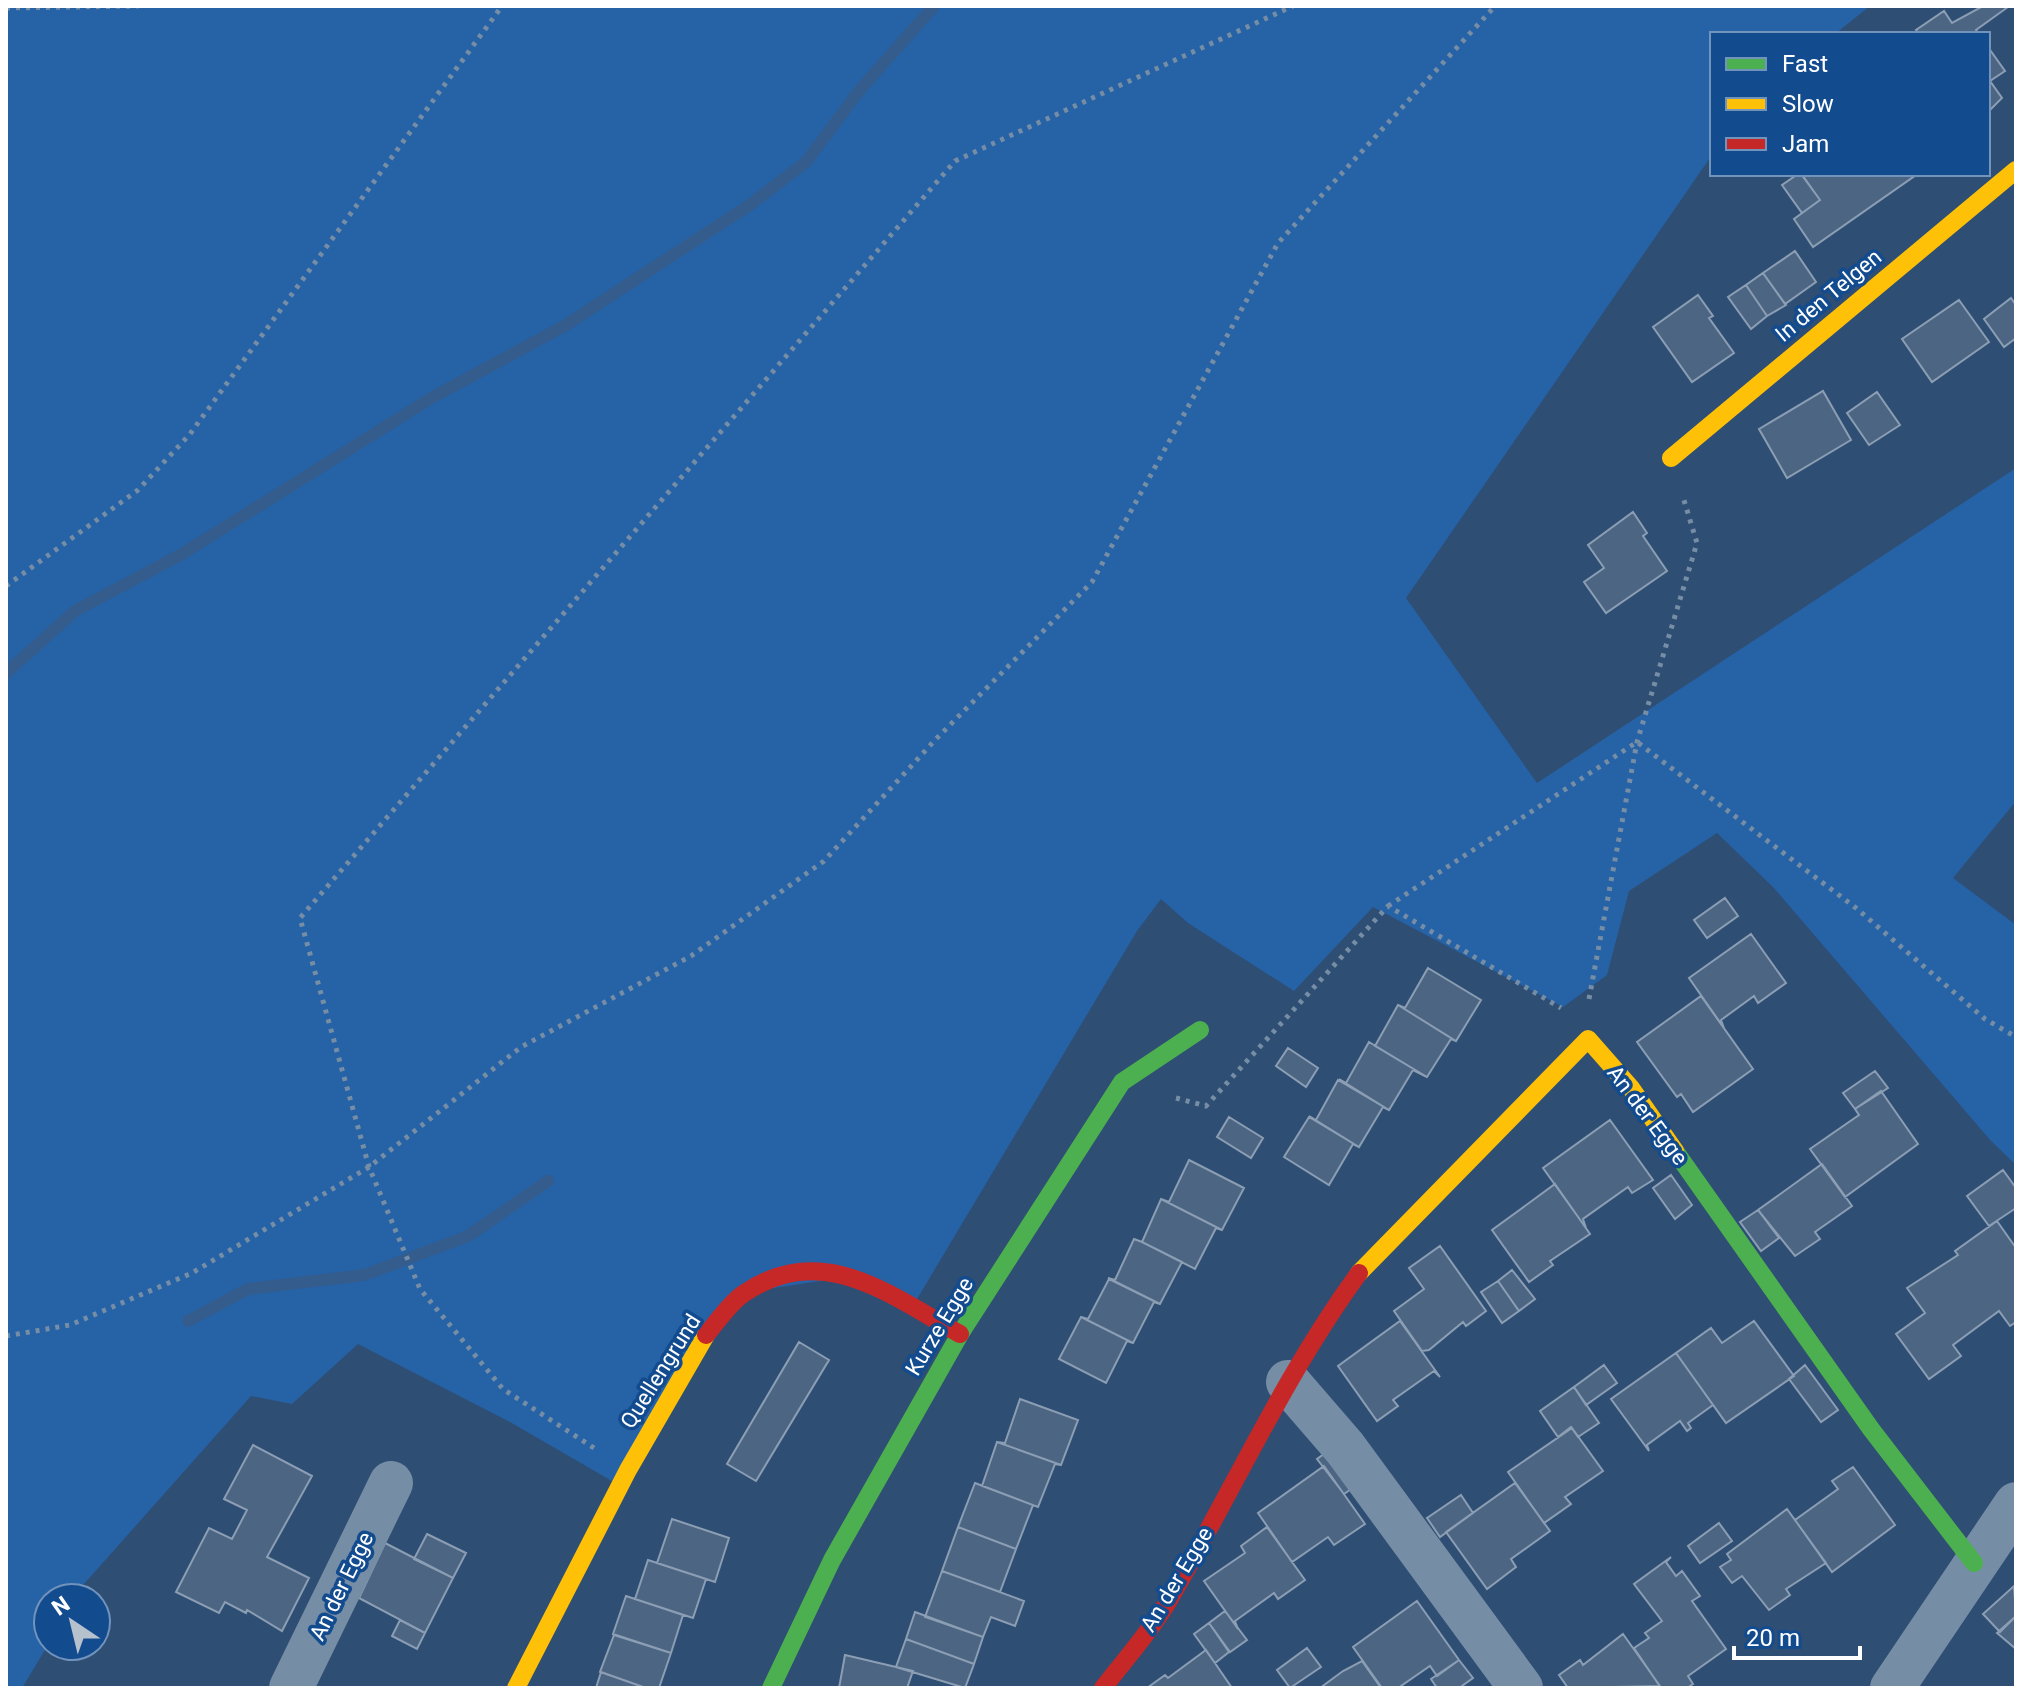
<svg xmlns="http://www.w3.org/2000/svg" width="2022" height="1694" viewBox="0 0 2022 1694" font-family="Roboto,sans-serif">
<style>
.green{fill:#2662a6}
.lines{fill:none;stroke-linecap:round;stroke-linejoin:round}
.stream{stroke:#345d8d;stroke-width:12}
.building{fill:#4c6583;stroke:#8b9eb4;stroke-width:2}
.path{stroke:#768da6;stroke-width:5;stroke-dasharray:4 6;stroke-linecap:butt}
.street{stroke:#768da6;stroke-width:44}
.fast{stroke:#4caf50;stroke-width:18}
.slow{stroke:#ffc107;stroke-width:18}
.jam{stroke:#c62828;stroke-width:18}
.labels{text-anchor:middle;stroke-width:7;stroke-linejoin:round;paint-order:stroke}
.street-label{font-size:22px;fill:#fff;stroke:#134b8f}
</style>
<rect width="100%" height="100%" fill="#2f4e73"/>
<path class="green" d="M6 6H1870L1835 34H1712V155L1406 598 1537 783 2016 468V801L1953 878 2016 925V1165L1991 1141 1774 888 1717 833 1629 891 1607 975 1563 1007 1373 907 1294 991 1188 923 1161 899 1137 931 914 1304 860 1275 740 1293 617 1484 510 1422 358 1344 292 1404 251 1396 84 1584 76 1598H48V1645L22 1688H6Z"/>
<g class="lines">
<path class="stream" d="M6 673 75 611 182 554 433 397 566 325 751 204 806 162 859 91 934 6
M188 1321 248 1289 364 1275 468 1236 548 1181"/>
</g>
<path class="building" d="M1983 6 2008 7 1976 30 1979 34H1919L1916 30 1944 11 1952 23Z
M1988 47 2005 71 1990 81 2002 98 1988 112Z
M1798 174H1801L1820 200 1802 213 1782 185Z
M1806 174H1915L1916 175 1813 247 1794 219 1820 200 1803 176Z
M1795 251 1816 282 1785 304 1763 273Z
M1763 273 1786 305 1767 316 1746 285Z
M1746 285 1767 316 1751 329 1728 297Z
M1698 295 1713 316 1709 318 1734 353 1692 382 1653 327Z
M2011 298 2016 305V338L2004 347 1984 319Z
M1959 300 1989 342 1932 382 1902 339Z
M1823 391 1851 440 1787 478 1759 429Z
M1877 392 1900 425 1869 445 1847 413Z
M1633 512 1647 533 1643 536 1667 571 1606 613 1584 582 1604 568 1588 545Z
M1725 898 1738 916 1707 938 1694 920Z
M1751 934 1786 983 1758 1003 1754 996 1721 1020 1724 1028 1689 978Z
M1428 968 1481 1000 1456 1041 1398 1005 1405 1008Z
M1701 996 1753 1069 1693 1112 1681 1094 1677 1097 1637 1042Z
M1398 1005 1456 1041 1451 1039 1427 1077 1375 1046Z
M1369 1042 1427 1077 1413 1070 1389 1110 1339 1079 1346 1083Z
M1288 1048 1318 1068 1306 1087 1276 1066Z
M1875 1071 1888 1088 1855 1109 1843 1093Z
M1338 1080 1389 1110 1383 1107 1359 1147 1309 1116 1316 1120Z
M1881 1091 1918 1144 1845 1197 1810 1149 1859 1115 1855 1109Z
M1229 1117 1263 1138 1251 1158 1217 1137Z
M1309 1117 1359 1147 1353 1144 1329 1185 1284 1157Z
M1610 1120 1653 1180 1632 1193 1628 1187 1583 1219 1586 1228 1543 1168Z
M1189 1160 1244 1188 1222 1230 1161 1199 1169 1202Z
M1822 1164 1852 1206 1815 1232 1820 1239 1795 1256 1758 1210Z
M2003 1170 2016 1188V1208L1989 1226 1967 1196Z
M1671 1175 1692 1205 1675 1219 1653 1188Z
M1555 1184 1590 1234 1550 1261 1553 1265 1529 1282 1492 1230Z
M1161 1199 1222 1230 1216 1228 1195 1269 1142 1242Z
M1758 1210 1779 1238 1761 1251 1740 1222Z
M1997 1221 2016 1248V1322L2010 1326 1999 1311 1953 1345 1961 1356 1929 1379 1896 1334 1925 1313 1907 1288 1958 1255 1955 1251Z
M1134 1239 1142 1242 1182 1262 1160 1304 1108 1278 1115 1280Z
M1440 1246 1486 1311 1466 1326 1463 1322 1429 1350 1422 1351 1394 1311 1424 1289 1409 1268Z
M1512 1270 1535 1299 1519 1311 1498 1281Z
M1109 1279 1160 1304 1154 1302 1133 1343 1081 1317 1088 1319Z
M1498 1281 1519 1311 1502 1323 1481 1292Z
M1081 1317 1133 1343 1127 1341 1106 1383 1059 1359Z
M1400 1321 1440 1377 1434 1371 1393 1400 1398 1406 1377 1421 1338 1366Z
M1754 1321 1794 1376 1726 1423 1676 1353 1711 1328 1722 1343Z
M799 1342 829 1360 756 1481 727 1464Z
M1676 1353 1713 1405 1688 1423 1691 1428 1687 1431 1680 1421 1647 1445 1649 1451 1611 1399Z
M1604 1365 1617 1383 1586 1405 1574 1387Z
M1805 1365 1838 1410 1821 1422 1789 1379Z
M1574 1387 1599 1423 1578 1437 1571 1427 1558 1437 1540 1411Z
M1020 1399 1078 1420 1061 1465 997 1442 1005 1443Z
M1572 1428 1603 1471 1565 1497 1571 1504 1544 1523 1508 1472Z
M997 1442 1061 1465 1055 1464 1038 1507 982 1486Z
M253 1445 312 1476 267 1557 309 1578 282 1631 247 1610 246 1613 225 1602 219 1613 176 1592 209 1528 232 1539 247 1510 224 1499Z
M1334 1447 1360 1483 1344 1494 1317 1459Z
M1324 1466 1365 1524 1334 1545 1328 1537 1292 1562 1258 1513Z
M1853 1467 1895 1525 1832 1572 1795 1520 1838 1489 1832 1481Z
M975 1483 1033 1505 1016 1549 958 1527Z
M1515 1483 1550 1531 1511 1559 1516 1567 1487 1589 1446 1532Z
M1461 1495 1473 1513 1440 1537 1427 1518Z
M1787 1509 1826 1563 1786 1589 1790 1595 1769 1610 1742 1576 1732 1583 1720 1567 1731 1560 1727 1554Z
M672 1519 729 1538 715 1582 657 1563Z
M1719 1523 1732 1541 1700 1563 1688 1546Z
M958 1527 1016 1549 1000 1592 942 1571Z
M1267 1527 1305 1580 1278 1599 1274 1593 1235 1621 1238 1629 1204 1581 1245 1553 1241 1546Z
M427 1534 466 1553 453 1578 414 1559Z
M385 1543 453 1578 425 1633 359 1598Z
M1671 1557 1666 1562 1676 1576 1682 1571 1700 1596 1692 1601 1726 1649 1688 1676 1693 1684 1687 1688H1661L1634 1648 1649 1638 1645 1633 1662 1621 1634 1584Z
M648 1560 706 1579 693 1618 635 1599Z
M942 1571 1024 1601 1015 1626 991 1617 983 1637 925 1617Z
M2014 1586 2016 1616 2000 1632 1983 1614Z
M626 1596 683 1615 671 1653 613 1634Z
M1417 1601 1459 1660 1437 1676 1430 1666 1398 1688H1382L1353 1647Z
M1225 1611 1247 1640 1230 1652 1209 1623Z
M915 1612 983 1637 974 1664 906 1639Z
M2016 1616V1649L1997 1633Z
M400 1620 425 1633 417 1649 392 1636Z
M1209 1623 1229 1652 1215 1663 1194 1634Z
M1623 1634 1660 1686 1568 1688 1559 1675 1580 1660 1583 1665Z
M614 1635 671 1653 659 1688H646L600 1672Z
M906 1639 974 1664 965 1688 896 1667Z
M1307 1648 1321 1667 1290 1688 1277 1670Z
M1206 1650 1232 1688H1147L1165 1675 1168 1678Z
M845 1655 913 1671 907 1688H839Z
M1459 1660 1473 1678 1459 1688H1437L1431 1679Z
M1362 1661 1381 1688H1320L1343 1671Z
M601 1672 646 1688H596Z"/>
<g class="lines">
<path class="path" d="M6 8 139 6
M6 586 138 490 190 434 502 6
M1388 906 1637 742 1856 908 1985 1019 2016 1037
M1589 999 1637 742 1697 543 1683 497
M1176 1098 1206 1106 1388 906 1561 1008
M6 1336 70 1325 192 1273 369 1167 521 1047 691 956 824 861 936 739 1092 582 1278 243 1495 6
M594 1448 503 1389 420 1289 369 1167 300 918 955 161 1293 6"/>
<path class="street" d="M1288 1382 1345 1448 1521 1688
M291 1688 391 1483
M1892 1688 2016 1504"/>
<path class="fast" d="M1675 1151 1871 1429 1974 1563
M771 1688 832 1560 960 1334 1122 1082 1200 1030"/>
<path class="slow" d="M1671 458 2016 170
M1359 1273 1588 1039 1631 1088 1675 1151
M516 1688 628 1470 706 1335"/>
<path class="jam" d="M706 1335C717 1322 729 1304 743 1294 822 1239 891 1296 960 1334
M1103 1688C1124 1661 1148 1634 1166 1605 1231 1495 1283 1377 1359 1273"/>
</g>
<g class="labels">
<g class="street-label">
<text transform="translate(1828 295) rotate(-40)" y="8">In den Telgen</text>
<text transform="translate(1648 1115) rotate(53)" y="8">An der Egge</text>
<text transform="translate(939 1326) rotate(-59)" y="8">Kurze Egge</text>
<text transform="translate(660 1371) rotate(-58)" y="8">Quellengrund</text>
<text transform="translate(1176 1579) rotate(-59)" y="8">An der Egge</text>
<text transform="translate(341 1586) rotate(-64)" y="8">An der Egge</text>
</g>
</g>
<rect width="2022" height="1694" fill="none" stroke="#ffffff" stroke-width="16"/>
<rect x="1710" y="32" width="280" height="144" fill="#134b8f" stroke="#7193bc" stroke-width="2"/>
<rect x="1726" y="58" width="40" height="12" fill="#4caf50" stroke="#7193bc" stroke-width="2"/>
<text x="1782" y="72" font-size="24" fill="#ffffff">Fast</text>
<rect x="1726" y="98" width="40" height="12" fill="#ffc107" stroke="#7193bc" stroke-width="2"/>
<text x="1782" y="112" font-size="24" fill="#ffffff">Slow</text>
<rect x="1726" y="138" width="40" height="12" fill="#c62828" stroke="#7193bc" stroke-width="2"/>
<text x="1782" y="152" font-size="24" fill="#ffffff">Jam</text>
<g transform="translate(72 1622) rotate(325)"><circle r="38" fill="#134b8f" stroke="#7193bc" stroke-width="2"/>
<path d="M0-6L14 30L0 20L-14 30Z" fill="#b6c1ce"/>
<text y="-12" font-size="22" font-weight="bold" text-anchor="middle" fill="#ffffff">N</text>
</g>
<path d="M1734 1646v12h126v-12" fill="none" stroke="#ffffff" stroke-width="4"/>
<text x="1746" y="1646" font-size="24" fill="#ffffff" stroke="#134b8f" stroke-width="6" paint-order="stroke">20 m</text>
</svg>
